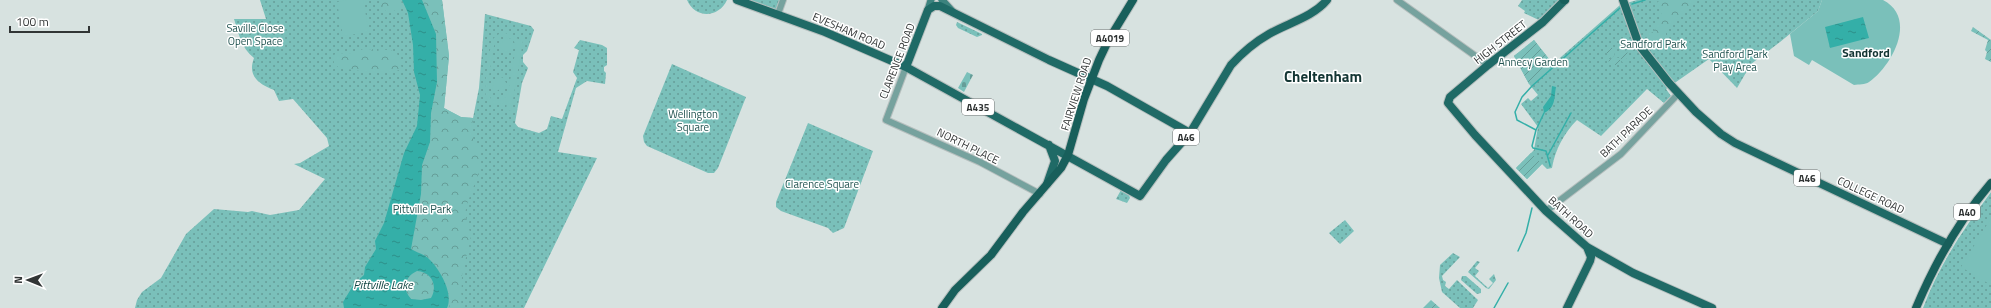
<svg xmlns="http://www.w3.org/2000/svg" width="1991" height="308" viewBox="0 0 1991 308" font-family="'Titillium Web',sans-serif">
<style>
.grass{fill:url(#grass-dots)}
.forest{fill:url(#forest-crowns)}
.cemetery{fill:url(#cemetery-stones)}
.garden{fill:url(#garden-furrows)}
.pitch{fill:#7ac0ba;fill-rule:evenodd}
.water{fill:url(#water-ripples);fill-rule:evenodd}
.lines{fill:none;stroke-linecap:round;stroke-linejoin:round}
.stream{stroke:#34afa8;stroke-width:1.5}
.tertiary-casing{stroke:#b6bfbe;stroke-width:8}
.secondary-casing{stroke:#b6bfbe;stroke-width:9}
.primary-casing{stroke:#b6bfbe;stroke-width:10}
.trunk-casing{stroke:#b6bfbe;stroke-width:10}
.tertiary{stroke:#76a29e;stroke-width:6}
.secondary{stroke:#3c837e;stroke-width:7}
.primary{stroke:#1f6a66;stroke-width:8}
.trunk{stroke:#185f5b;stroke-width:8}
.labels{text-anchor:middle;stroke-width:3;stroke-linejoin:round;paint-order:stroke}
.shield{fill:#fff;stroke:#6f7272;stroke-width:1}
.shield-label{font-size:10px;font-weight:bold;fill:#313535}
.park-label{font-size:11px;fill:#225451;stroke:#fff}
.street-label{font-size:11px;fill:#313535;stroke:#fff}
.neighbourhood-label{font-size:12px;font-weight:bold;fill:#143634;stroke:#fff}
.water-label{font-size:12px;font-style:italic;fill:#0f4441;stroke:#fff}
.district-label{font-size:15px;font-weight:bold;fill:#143634;stroke:#fff}
</style>
<defs>
<pattern id="grass-dots" width="8" height="8" patternUnits="userSpaceOnUse"><rect width="8" height="8" fill="#7ac0ba"/><path d="M2 2h.1M6 6h.1" fill="none" stroke="#659d98" stroke-width="1.8" stroke-linecap="round"/></pattern>
<pattern id="forest-crowns" width="20" height="18" patternUnits="userSpaceOnUse"><rect width="20" height="18" fill="#7ac0ba"/><path d="M2 6a3 3 0 1 1 6 0M12 15a3 3 0 1 1 6 0" fill="none" stroke="#659d98"/></pattern>
<pattern id="cemetery-stones" width="16" height="16" patternUnits="userSpaceOnUse"><rect width="16" height="16" fill="#7ac0ba"/><path d="M2 7V4a2 2 0 0 1 4 0v3zM10 15v-3a2 2 0 0 1 4 0v3z" fill="#659d98"/></pattern>
<pattern id="garden-furrows" width="10" height="10" patternUnits="userSpaceOnUse"><rect width="10" height="10" fill="#7ac0ba"/><path d="M-1 1l2-2M0 10L10 0M9 11l2-2" fill="none" stroke="#659d98"/></pattern>
<pattern id="water-ripples" width="26" height="14" patternUnits="userSpaceOnUse"><rect width="26" height="14" fill="#34afa8"/><path d="M2 4q2-2 4 0t4 0M15 11q2-2 4 0t4 0" fill="none" stroke="#2d8f8a"/></pattern>
</defs>
<rect width="100%" height="100%" fill="#d7e2e0"/>
<path class="grass" d="M260 0H442L449 56 444 108 461 117 473 118 479 88 485 14 531 26 534 30 527 51 523 55V62L528 68 522 83 515 123 518 127 539 133 547 129 551 116 562 119 577 78 573 72 579 50 574 48 580 40 602 45 607 48V65L604 67V71L606 73 605 84 587 81 576 88 558 152 597 158 524 308H135L137 300 142 292 161 278 186 234 214 209 248 212 252 211 270 215 299 210 325 179 294 164 300 163 329 146 327 138 293 99 279 101 274 90C259 84 247 76 254 58 241 48 239 34 234 19H266Z
M687 0H727C719 18 695 19 687 0Z
M736 0H783L778 14Z
M1522 0H1565L1543 22 1524 13 1525 11 1518 6Z
M1637 0H1822L1818 11 1780 42 1751 64 1737 88 1709 59 1666 89 1671 96 1664 103 1647 89 1601 136 1577 120C1564 133 1555 150 1552 168L1547 169 1542 164 1527 179 1516 168 1534 150 1538 127 1521 104 1528 98 1531 101 1538 95 1529 84 1514 56 1534 40 1553 64 1620 5Z
M957 22 982 34V35L977 37 958 28 956 25Z
M672 64 746 97 718 168 714 173H708L647 146 644 142 643 136Z
M808 123 873 151 844 228 833 233 828 228 781 211 776 207V202Z
M1121 190 1129 195 1130 198 1127 203 1116 199Z
M1991 192V308H1923C1940 263 1963 230 1991 192Z
M1345 220 1354 231 1340 244 1329 233Z
M1453 253 1460 257 1442 276 1443 280 1446 282 1445 286 1449 289 1457 280 1478 300 1473 308H1460L1442 292 1439 278 1440 265Z
M1477 261 1480 262 1475 268 1479 271 1475 276 1488 288 1493 283 1489 279 1494 274 1496 280 1489 289 1486 288 1468 272Z
M1462 276H1466L1481 289V293L1477 294 1461 280Z"/>
<path class="forest" d="M378 0H402L400 9 387 13Z
M422 0H442L449 56 444 108 461 117 473 118 471 135 480 151 481 167 467 204 465 214 471 236 462 275 461 308H450L446 286 411 249 421 194 422 165 430 142 431 113 437 82 436 34Z
M1662 0H1699L1693 4 1666 31V39L1650 42 1648 33 1654 32V24H1659L1662 10 1657 2Z
M363 49 391 50 398 55 402 69C387 76 355 70 339 68L334 63 333 55C343 51 353 56 363 49Z
M417 271C432 272 438 285 431 298L421 300 411 299C402 288 404 277 417 271Z"/>
<path class="cemetery" d="M967 72 973 75 964 92 958 88Z"/>
<path class="garden" d="M1973 27 1991 40V62L1985 59 1987 52 1985 50 1988 40 1971 31Z
M1534 40 1553 64 1529 84 1514 56Z
M1611 46 1615 52 1614 56 1607 59V52Z
M1627 50 1628 57 1623 63 1620 58 1621 53Z
M1614 57 1619 58 1622 64 1615 65 1608 61Z
M1531 153 1542 164 1527 179 1516 168Z
M1431 300 1440 308H1423Z"/>
<path class="pitch" d="M347 0H363L369 32 343 36 337 2Z
M1822 0H1883C1918 18 1892 66 1869 82 1865 85 1859 84 1854 85L1812 60 1809 65 1794 56 1790 34 1818 11Z
M501 33C512 32 514 39 523 41L511 111 506 110 507 101C477 118 486 77 488 63 489 56 490 48 492 41 494 37 497 35 501 33ZM502 36 513 39 516 47 508 92C505 101 498 103 491 99L487 88 494 46 497 40Z
M506 38 513 39V47L506 53 499 46Z
M502 77 507 84 497 91V89H492L494 82Z
M1991 218V285L1961 267Z"/>
<path class="water" d="M402 0H422L436 34 437 82 431 113 430 142 422 165 421 194 411 249C416 252 423 254 428 258 439 268 454 293 447 308H344L343 302 354 284 364 275 365 267 376 249 375 241 384 223 404 153 417 126 420 95 414 72 413 45 408 13ZM417 271C432 272 438 286 431 298L421 300 411 299C402 289 404 277 417 271Z
M1863 17 1869 38 1830 48 1825 27Z
M1552 86 1556 87C1554 97 1556 108 1544 113L1543 107 1551 96Z"/>
<g class="lines">
<path class="stream" d="M1632 4 1645 0
M1536 130 1544 113
M1548 155 1571 113
M1550 165 1546 151 1533 148 1532 146 1536 130 1517 120 1515 112 1522 97 1532 86 1620 8
M1518 251 1526 233 1532 208
M1494 308 1508 283"/>
<g class="tertiary-casing">
<path id="tertiary" d="M1397 0 1488 65
M778 14 783 0
M906 67 886 120 980 162 1040 194
M1546 211 1621 154 1678 94"/>
</g>
<g class="secondary-casing">
<path id="secondary" d="M942 0 953 12
M928 10 931 0"/>
</g>
<g class="primary-casing">
<path id="primary" d="M737 0 825 32 906 67 1140 196 1166 160 1190 133 1231 65C1242 53 1255 42 1269 34 1288 23 1313 17 1327 0
M1565 0 1543 22 1488 65 1450 97 1448 103 1475 135 1546 211 1587 247 1633 273 1712 308
M1623 0 1639 45 1669 83 1696 112 1721 134 1735 143 1948 244
M906 67 928 10 934 6H940L1049 60 1107 86 1190 133
M1047 184 1055 161 1049 145
M1567 308 1590 261 1591 257 1587 247"/>
</g>
<g class="trunk-casing">
<path id="trunk" d="M1564 0H1565
M942 308 955 290 991 255 1023 212 1061 168 1068 155 1084 99 1099 60 1108 41 1133 0
M1916 308C1935 263 1959 220 1991 183"/>
</g>
<use href="#tertiary" class="tertiary"/>
<use href="#secondary" class="secondary"/>
<use href="#primary" class="primary"/>
<use href="#trunk" class="trunk"/>
</g>
<g class="labels">
<g class="shield">
<rect x="1091" y="30" width="38" height="16" rx="3"/>
<rect x="962" y="99" width="32" height="16" rx="3"/>
<rect x="1173" y="129" width="26" height="16" rx="3"/>
<rect x="1794" y="170" width="26" height="16" rx="3"/>
<rect x="1954" y="204" width="26" height="16" rx="3"/>
</g>
<g class="shield-label">
<text x="1110" y="42">A4019</text>
<text x="978" y="111">A435</text>
<text x="1186" y="141">A46</text>
<text x="1807" y="182">A46</text>
<text x="1967" y="216">A40</text>
</g>
<g class="park-label">
<text x="255" y="32">Saville Close<tspan x="255" dy="13">Open Space</tspan></text>
<text x="1653" y="48">Sandford Park</text>
<text x="1735" y="58">Sandford Park<tspan x="1735" dy="13">Play Area</tspan></text>
<text x="1533" y="66">Annecy Garden</text>
<text x="693" y="118">Wellington<tspan x="693" dy="13">Square</tspan></text>
<text x="822" y="188">Clarence Square</text>
<text x="422" y="213">Pittville Park</text>
</g>
<g class="street-label">
<text transform="translate(849 31) rotate(23)" y="4">EVESHAM ROAD</text>
<text transform="translate(1500 42) rotate(-38)" y="4">HIGH STREET</text>
<text transform="translate(897 61) rotate(-69)" y="4">CLARENCE ROAD</text>
<text transform="translate(1076 94) rotate(-72)" y="4">FAIRVIEW ROAD</text>
<text transform="translate(1626 132) rotate(-44)" y="4">BATH PARADE</text>
<text transform="translate(968 146) rotate(26)" y="4">NORTH PLACE</text>
<text transform="translate(1871 195) rotate(25)" y="4">COLLEGE ROAD</text>
<text transform="translate(1571 217) rotate(42)" y="4">BATH ROAD</text>
</g>
<g class="neighbourhood-label">
<text x="1866" y="57">Sandford</text>
</g>
<g class="water-label">
<text x="383" y="289">Pittville Lake</text>
</g>
<g class="district-label">
<text x="1323" y="82">Cheltenham</text>
</g>
</g>
<g transform="translate(28 280) rotate(271)" stroke="#ffffff" stroke-width="3" paint-order="stroke">
<path d="M0-3L7 15L0 10L-7 15Z" fill="#313535"/>
<text y="-6" font-size="11" font-weight="bold" text-anchor="middle" fill="#313535">N</text>
</g>
<path d="M10 26v6h79v-6" fill="none" stroke="#313535" stroke-width="2"/>
<text x="16" y="26" font-size="12" fill="#313535" stroke="#ffffff" stroke-width="3" paint-order="stroke">100 m</text>
</svg>
